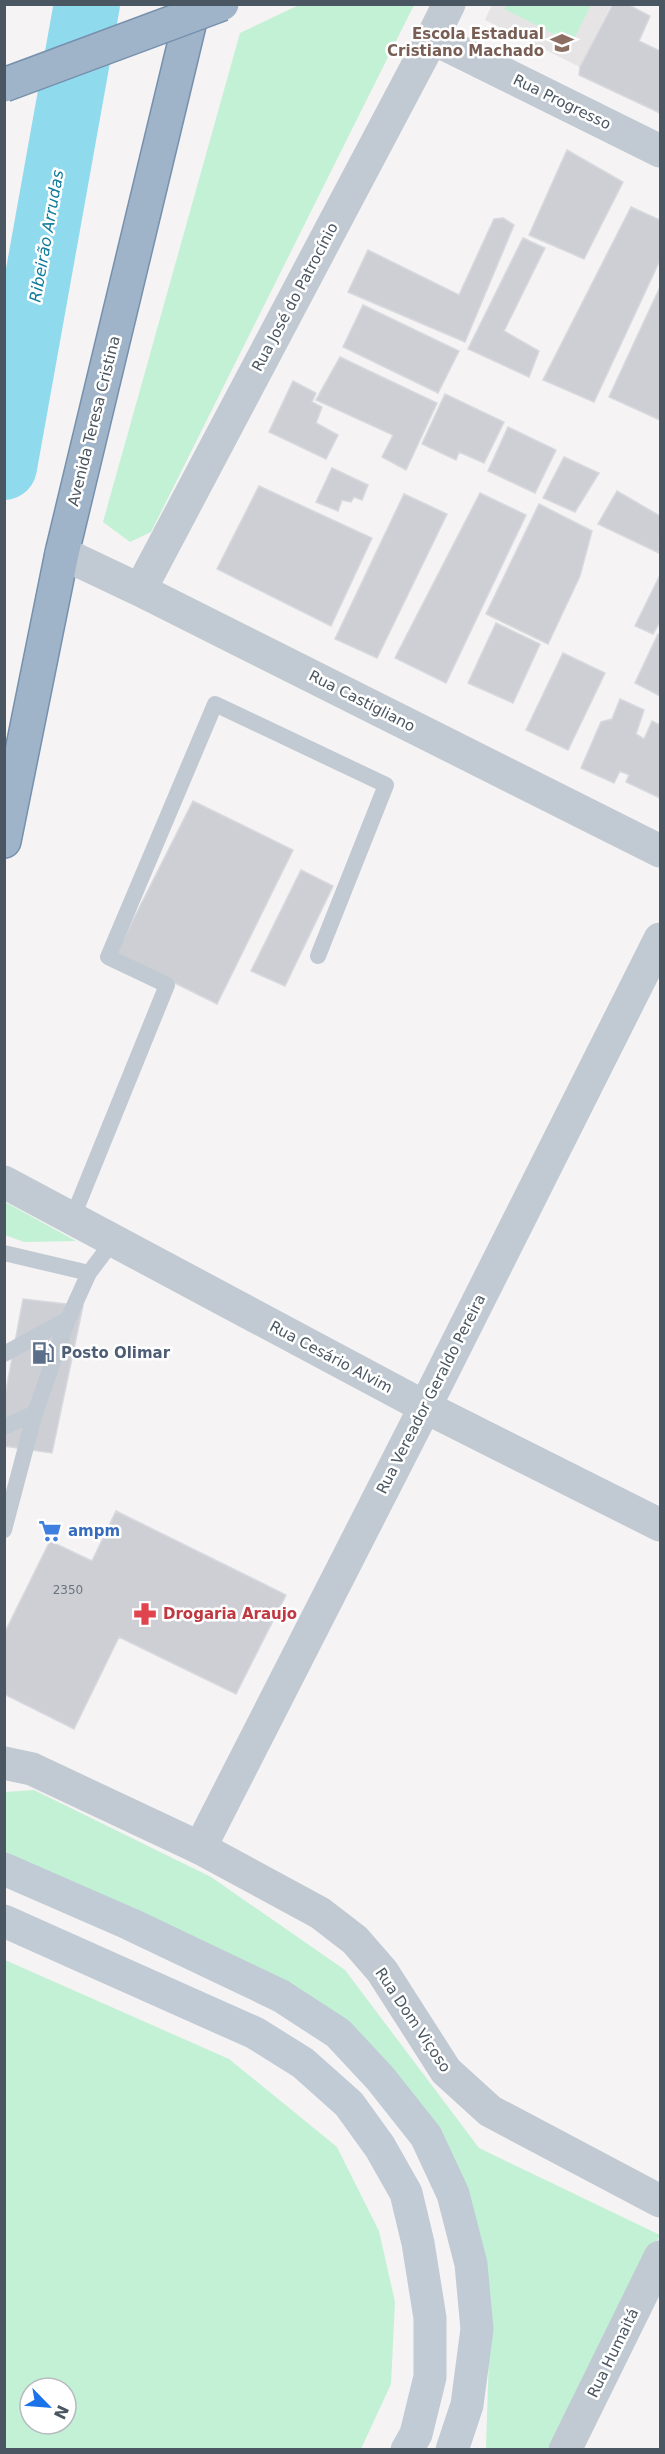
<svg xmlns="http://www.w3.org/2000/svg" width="665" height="2454" viewBox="0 0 665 2454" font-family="'DejaVu Sans',sans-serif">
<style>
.education{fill:#e6e4e5}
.park{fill:#c3f1d5;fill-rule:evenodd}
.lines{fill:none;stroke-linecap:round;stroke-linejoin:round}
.river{stroke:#90daee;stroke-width:66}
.building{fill:#cdcfd5;stroke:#d7d9de;stroke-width:1.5}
.trunk-casing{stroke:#7690ad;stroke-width:36}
.service{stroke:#c1cad2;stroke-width:16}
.minor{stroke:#c1cad2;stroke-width:33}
.tertiary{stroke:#c1cad2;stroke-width:33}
.secondary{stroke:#c1cbd6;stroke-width:33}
.trunk{stroke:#9fb4c9;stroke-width:33}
.trunk-bridge-casing{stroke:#7690ad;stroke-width:36;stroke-linecap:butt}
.trunk-bridge{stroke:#9fb4c9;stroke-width:33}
.labels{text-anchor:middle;stroke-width:5;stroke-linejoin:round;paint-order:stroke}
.number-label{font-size:12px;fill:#6b747e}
.education-label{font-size:15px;font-weight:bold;fill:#785e54;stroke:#fff;text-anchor:end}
.street-label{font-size:15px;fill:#4a5661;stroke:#fff}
.service-label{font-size:15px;font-weight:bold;fill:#4e5e75;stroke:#fff;text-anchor:start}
.shop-label{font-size:15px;font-weight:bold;fill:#366cbe;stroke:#fff;text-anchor:start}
.health-label{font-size:15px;font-weight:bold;fill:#be3a42;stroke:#fff;text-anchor:start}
.water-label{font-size:16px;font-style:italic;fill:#0c7c9b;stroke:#fff}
</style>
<rect width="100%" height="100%" fill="#f5f3f3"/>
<path class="education" d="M492 5H611L580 67 485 20Z"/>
<path class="park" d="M299 5H414L151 532 130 542 103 522 240 33Z
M507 5V4L591 5 572 43 504 9Z
M5 1202 76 1241 24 1242 5 1235Z
M34 1790 211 1877 345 1970 479 2148 660 2235 554 2449H486L490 2320 448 2172 363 2059 5 1854V1792Z
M5 1960 229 2059 337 2147 379 2231 395 2302 391 2384 361 2449H5ZM30 2388H66V2424H30Z"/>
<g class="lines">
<path class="river" d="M4 467 87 4"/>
</g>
<path class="building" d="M613 4H627L650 16 639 41 660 51V113L579 75 580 67Z
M567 150 623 182 584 259 529 235Z
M631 207 660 220V260L594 402 543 380Z
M503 218 514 225 465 342 348 292 368 250 459 295 494 219Z
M523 238 545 248 504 331 539 351 529 377 468 349Z
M660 287V420L609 397Z
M363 305 459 351 438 393 343 347Z
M340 357 437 403 406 470 382 457 393 435 316 400Z
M293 381 316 393 312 402 322 407 316 423 338 435 326 459 269 432Z
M445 394 504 422 484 463 459 452 456 460 422 444Z
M508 427 556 450 535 493 488 471Z
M564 457 599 473 575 512 543 498Z
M332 468 368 485 362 500 354 497 351 502 342 500 338 511 316 502Z
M259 486 372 538 331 626 217 569Z
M617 491 660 516 659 553 598 524Z
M480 493 526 515 446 683 395 658Z
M404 494 447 514 377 658 335 639Z
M539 504 592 531 580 576 548 644 486 614Z
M660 575V622L653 634 635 626Z
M496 623 540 644 513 703 468 683Z
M658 634 660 636V696L635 683Z
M563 653 605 673 568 750 526 730Z
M620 699 644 710 636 734 644 739 652 721 660 725V798L626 782 629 775 620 771 614 783 581 768 601 722 612 719Z
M193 801 293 850 217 1004 116 954Z
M301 870 333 886 285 986 251 971Z
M23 1299 83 1306 52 1453 4 1446V1401Z
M116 1511 286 1595 236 1694 119 1637 74 1729 4 1694V1634L50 1541 92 1561Z"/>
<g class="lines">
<g class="trunk-casing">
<path id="trunk" d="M4 841 62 553 194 4"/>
</g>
<path class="service" d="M72 1219 167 985 108 957 215 704 386 785 318 956
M4 1253 89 1273
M4 1354 68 1319
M4 1427 35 1413
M4 1530 35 1413 68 1319 89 1273 113 1241"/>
<path class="minor" d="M432 38 449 4
M4 1182 425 1407 660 1525
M200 1848 425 1407 660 939
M565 2450 660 2257"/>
<path class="tertiary" d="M62 553 140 590 660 851
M140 590 432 38 660 151
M4 1763 32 1769 200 1848 320 1913 355 1940 382 1971 446 2071 490 2111 660 2201"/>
<path class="secondary" d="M4 1869 130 1924 281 1996 338 2033 380 2078 426 2136 453 2194 471 2264 477 2329 467 2405 452 2450
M4 1921 255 2033 303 2063 349 2104 380 2147 406 2193 418 2243 430 2318V2377L416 2434 407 2450"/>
<use href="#trunk" class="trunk"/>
<g class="trunk-bridge-casing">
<path id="trunk-bridge" d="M4 85 222 4"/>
</g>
<use href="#trunk-bridge" class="trunk-bridge"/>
</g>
<defs>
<g id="school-bare" transform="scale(1.8)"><path d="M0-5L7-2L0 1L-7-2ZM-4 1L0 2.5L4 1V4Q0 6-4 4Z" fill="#8d6e63" stroke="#fff" stroke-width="2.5" paint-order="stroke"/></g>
<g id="fuel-bare" transform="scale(1.8)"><path d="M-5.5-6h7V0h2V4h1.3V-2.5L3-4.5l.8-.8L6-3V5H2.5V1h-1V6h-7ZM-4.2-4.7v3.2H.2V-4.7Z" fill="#5c6f8a" stroke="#fff" stroke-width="2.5" paint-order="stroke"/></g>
<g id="supermarket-bare" transform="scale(1.8)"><path d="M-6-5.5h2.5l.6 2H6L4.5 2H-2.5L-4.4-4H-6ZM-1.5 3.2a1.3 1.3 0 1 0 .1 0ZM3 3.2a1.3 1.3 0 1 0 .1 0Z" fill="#3f7fe0" stroke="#fff" stroke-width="2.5" paint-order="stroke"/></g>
<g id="pharmacy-bare" transform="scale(1.8)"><path d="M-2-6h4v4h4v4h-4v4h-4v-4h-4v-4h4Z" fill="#e0444e" stroke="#fff" stroke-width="2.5" paint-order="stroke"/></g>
</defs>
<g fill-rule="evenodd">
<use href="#school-bare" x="562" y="43"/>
<use href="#fuel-bare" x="43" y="1353"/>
<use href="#supermarket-bare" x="50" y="1531"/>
<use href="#pharmacy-bare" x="145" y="1614"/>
</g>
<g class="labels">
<g class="number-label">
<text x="68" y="1594">2350</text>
</g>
<g class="education-label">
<text x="544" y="39">Escola Estadual<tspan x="544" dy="17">Cristiano Machado</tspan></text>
</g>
<g class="street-label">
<text transform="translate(562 102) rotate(26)" y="5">Rua Progresso</text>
<text transform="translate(295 297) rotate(-62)" y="5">Rua José do Patrocínio</text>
<text transform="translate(94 421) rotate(-76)" y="5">Avenida Teresa Cristina</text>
<text transform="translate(362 701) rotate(27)" y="5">Rua Castigliano</text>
<text transform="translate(331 1357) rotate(28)" y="5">Rua Cesário Alvim</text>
<text transform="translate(431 1394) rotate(-63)" y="5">Rua Vereador Geraldo Pereira</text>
<text transform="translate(413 2020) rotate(56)" y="5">Rua Dom Viçoso</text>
<text transform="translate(613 2353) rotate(-64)" y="5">Rua Humaitá</text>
</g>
<g class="service-label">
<text x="61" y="1358">Posto Olimar</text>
</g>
<g class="shop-label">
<text x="68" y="1536">ampm</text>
</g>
<g class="health-label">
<text x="163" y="1619">Drogaria Araujo</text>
</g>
<g class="water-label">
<text transform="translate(46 236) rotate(-80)" y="6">Ribeirão Arrudas</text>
</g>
</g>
<rect width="665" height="2454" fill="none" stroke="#4a5661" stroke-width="12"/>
<g transform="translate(48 2406) rotate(115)"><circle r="28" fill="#ffffff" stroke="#b7bbc0" stroke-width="1.5"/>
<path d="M0-4.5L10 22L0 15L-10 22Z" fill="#1a73e8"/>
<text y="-9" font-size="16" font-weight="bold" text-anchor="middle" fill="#4a5661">N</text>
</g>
</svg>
